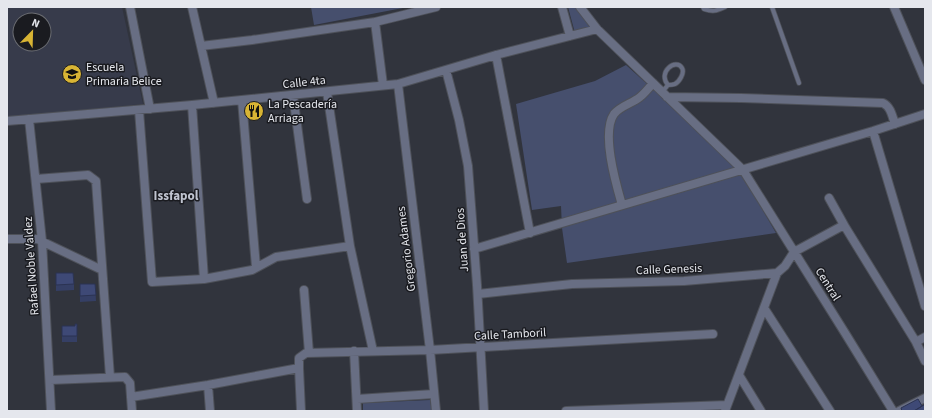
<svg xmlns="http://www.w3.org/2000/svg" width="932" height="418" viewBox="0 0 932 418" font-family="'Source Sans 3',sans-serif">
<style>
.built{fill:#373b4b;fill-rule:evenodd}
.green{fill:#464f6d}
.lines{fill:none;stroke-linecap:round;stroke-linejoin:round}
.lane-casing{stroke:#4e5159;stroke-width:5.5}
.street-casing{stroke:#4e5159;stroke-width:10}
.lane{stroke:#686e83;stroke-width:4}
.street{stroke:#686e83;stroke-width:8}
.wall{fill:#353f65}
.building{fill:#3e4976;stroke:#2b3353}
.labels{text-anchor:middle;stroke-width:3;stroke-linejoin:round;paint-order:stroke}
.poi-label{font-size:12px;fill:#e5e7ed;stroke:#1a1b20;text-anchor:start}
.street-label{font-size:12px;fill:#e5e7ed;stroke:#1a1b20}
.neighbourhood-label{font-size:13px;font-weight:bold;fill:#c0c4d0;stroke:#1a1b20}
</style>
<rect width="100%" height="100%" fill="#31343d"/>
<path class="built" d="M7 7H122L143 104 7 117ZM20 20H44V44H20Z"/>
<path class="green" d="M311 7H408L314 25Z
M568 7H577L593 27 575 33Z
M626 65 655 91 741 173 776 233 567 263 562 228 561 206 532 210 516 104 595 81Z
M430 400 432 411H363V403Z"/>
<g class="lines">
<g class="lane-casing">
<path id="lane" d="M703 7 704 9C713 12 716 11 725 7
M772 7 799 83
M662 92 668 85C671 85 672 85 675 84 679 82 685 73 682 68 676 58 657 72 668 85"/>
</g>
<g class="street-casing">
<path id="street" d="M130 7 150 109
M192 7 214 103
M562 7 570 36
M580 7 597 29 743 170 845 333 893 411
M894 7 925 80
M375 22 383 85
M201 46 252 40 375 22 436 7
M496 55 530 233
M446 70 459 120 468 166 477 285 484 411
M398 84 430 350 436 411
M327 92 350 246 373 351
M293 95 307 199
M667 97 741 98 883 103C891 107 892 116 895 124
M242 100 256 267
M192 105 204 279
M139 110 152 282 204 279 252 270 276 257 350 246
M29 119 42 241 51 411
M7 121 192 105 398 84 496 55 597 29
M873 131 925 306
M36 179 88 175 96 181 110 377
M829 198 844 225 916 342 925 361
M622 205C616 184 601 133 614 114 620 106 633 103 640 97 645 93 649 88 653 83
M7 239H37L102 270
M474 249 873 131 925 114
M304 290 309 353
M478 294 572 284 684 281 777 273 785 266 794 252 844 225
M764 308 830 411
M916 342 925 337
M354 351 357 411
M739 375 761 411
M50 380 125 377 130 383 132 411
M208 385 210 411
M131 397 208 385 299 368
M357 399 434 394
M301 411 299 368V358L306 353 430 350 713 334
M566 411 727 405
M725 411 777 273
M899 411 925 398"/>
</g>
<use href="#lane" class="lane"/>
<use href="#street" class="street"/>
</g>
<path class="wall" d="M56 273 74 284V290L56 291Z
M80 284H95L96 301 80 302Z
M77 324V342H62V326H75Z"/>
<path class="building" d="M56 273H73L74 284 56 285Z
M80 284H95L96 295 80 296Z
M75 324H77V336H62V326H75Z
M918 399 922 406 914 411H902L901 408Z
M924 405 925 406V411H914Z"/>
<defs>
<g id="school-disc" transform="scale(1)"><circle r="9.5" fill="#d8b434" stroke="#1a1b20"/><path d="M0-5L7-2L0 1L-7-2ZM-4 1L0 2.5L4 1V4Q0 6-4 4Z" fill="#111"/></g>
<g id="restaurant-disc" transform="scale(1)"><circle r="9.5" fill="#d8b434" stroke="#1a1b20"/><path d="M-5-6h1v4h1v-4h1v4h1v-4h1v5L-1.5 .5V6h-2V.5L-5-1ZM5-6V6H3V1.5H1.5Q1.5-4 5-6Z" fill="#111"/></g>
</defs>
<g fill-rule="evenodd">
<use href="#school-disc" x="72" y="74"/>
<use href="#restaurant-disc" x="254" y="111"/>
</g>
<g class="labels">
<g class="poi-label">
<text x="86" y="71">Escuela<tspan x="86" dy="14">Primaria Belice</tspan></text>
<text x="268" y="108">La Pescadería<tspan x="268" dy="14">Arriaga</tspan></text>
</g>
<g class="street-label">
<text transform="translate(304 82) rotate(-6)" y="4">Calle 4ta</text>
<text transform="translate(462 240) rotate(-94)" y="4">Juan de Dios</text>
<text transform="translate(406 249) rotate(-97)" y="4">Gregorio Adames</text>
<text transform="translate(31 266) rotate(-94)" y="4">Rafael Noble Valdez</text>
<text transform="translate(669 269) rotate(-2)" y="4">Calle Genesis</text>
<text transform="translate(828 284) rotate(58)" y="4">Central</text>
<text transform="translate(510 334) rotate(-3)" y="4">Calle Tamboril</text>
</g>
<g class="neighbourhood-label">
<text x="176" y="200">Issfapol</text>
</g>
</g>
<rect width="932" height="418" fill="none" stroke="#e5e7ed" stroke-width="16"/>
<g transform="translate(32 32) rotate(23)"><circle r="19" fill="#1a1b20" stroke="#6b6d72"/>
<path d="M0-3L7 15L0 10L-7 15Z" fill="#d8b434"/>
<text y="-6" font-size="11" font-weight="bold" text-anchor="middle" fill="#e5e7ed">N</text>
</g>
</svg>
